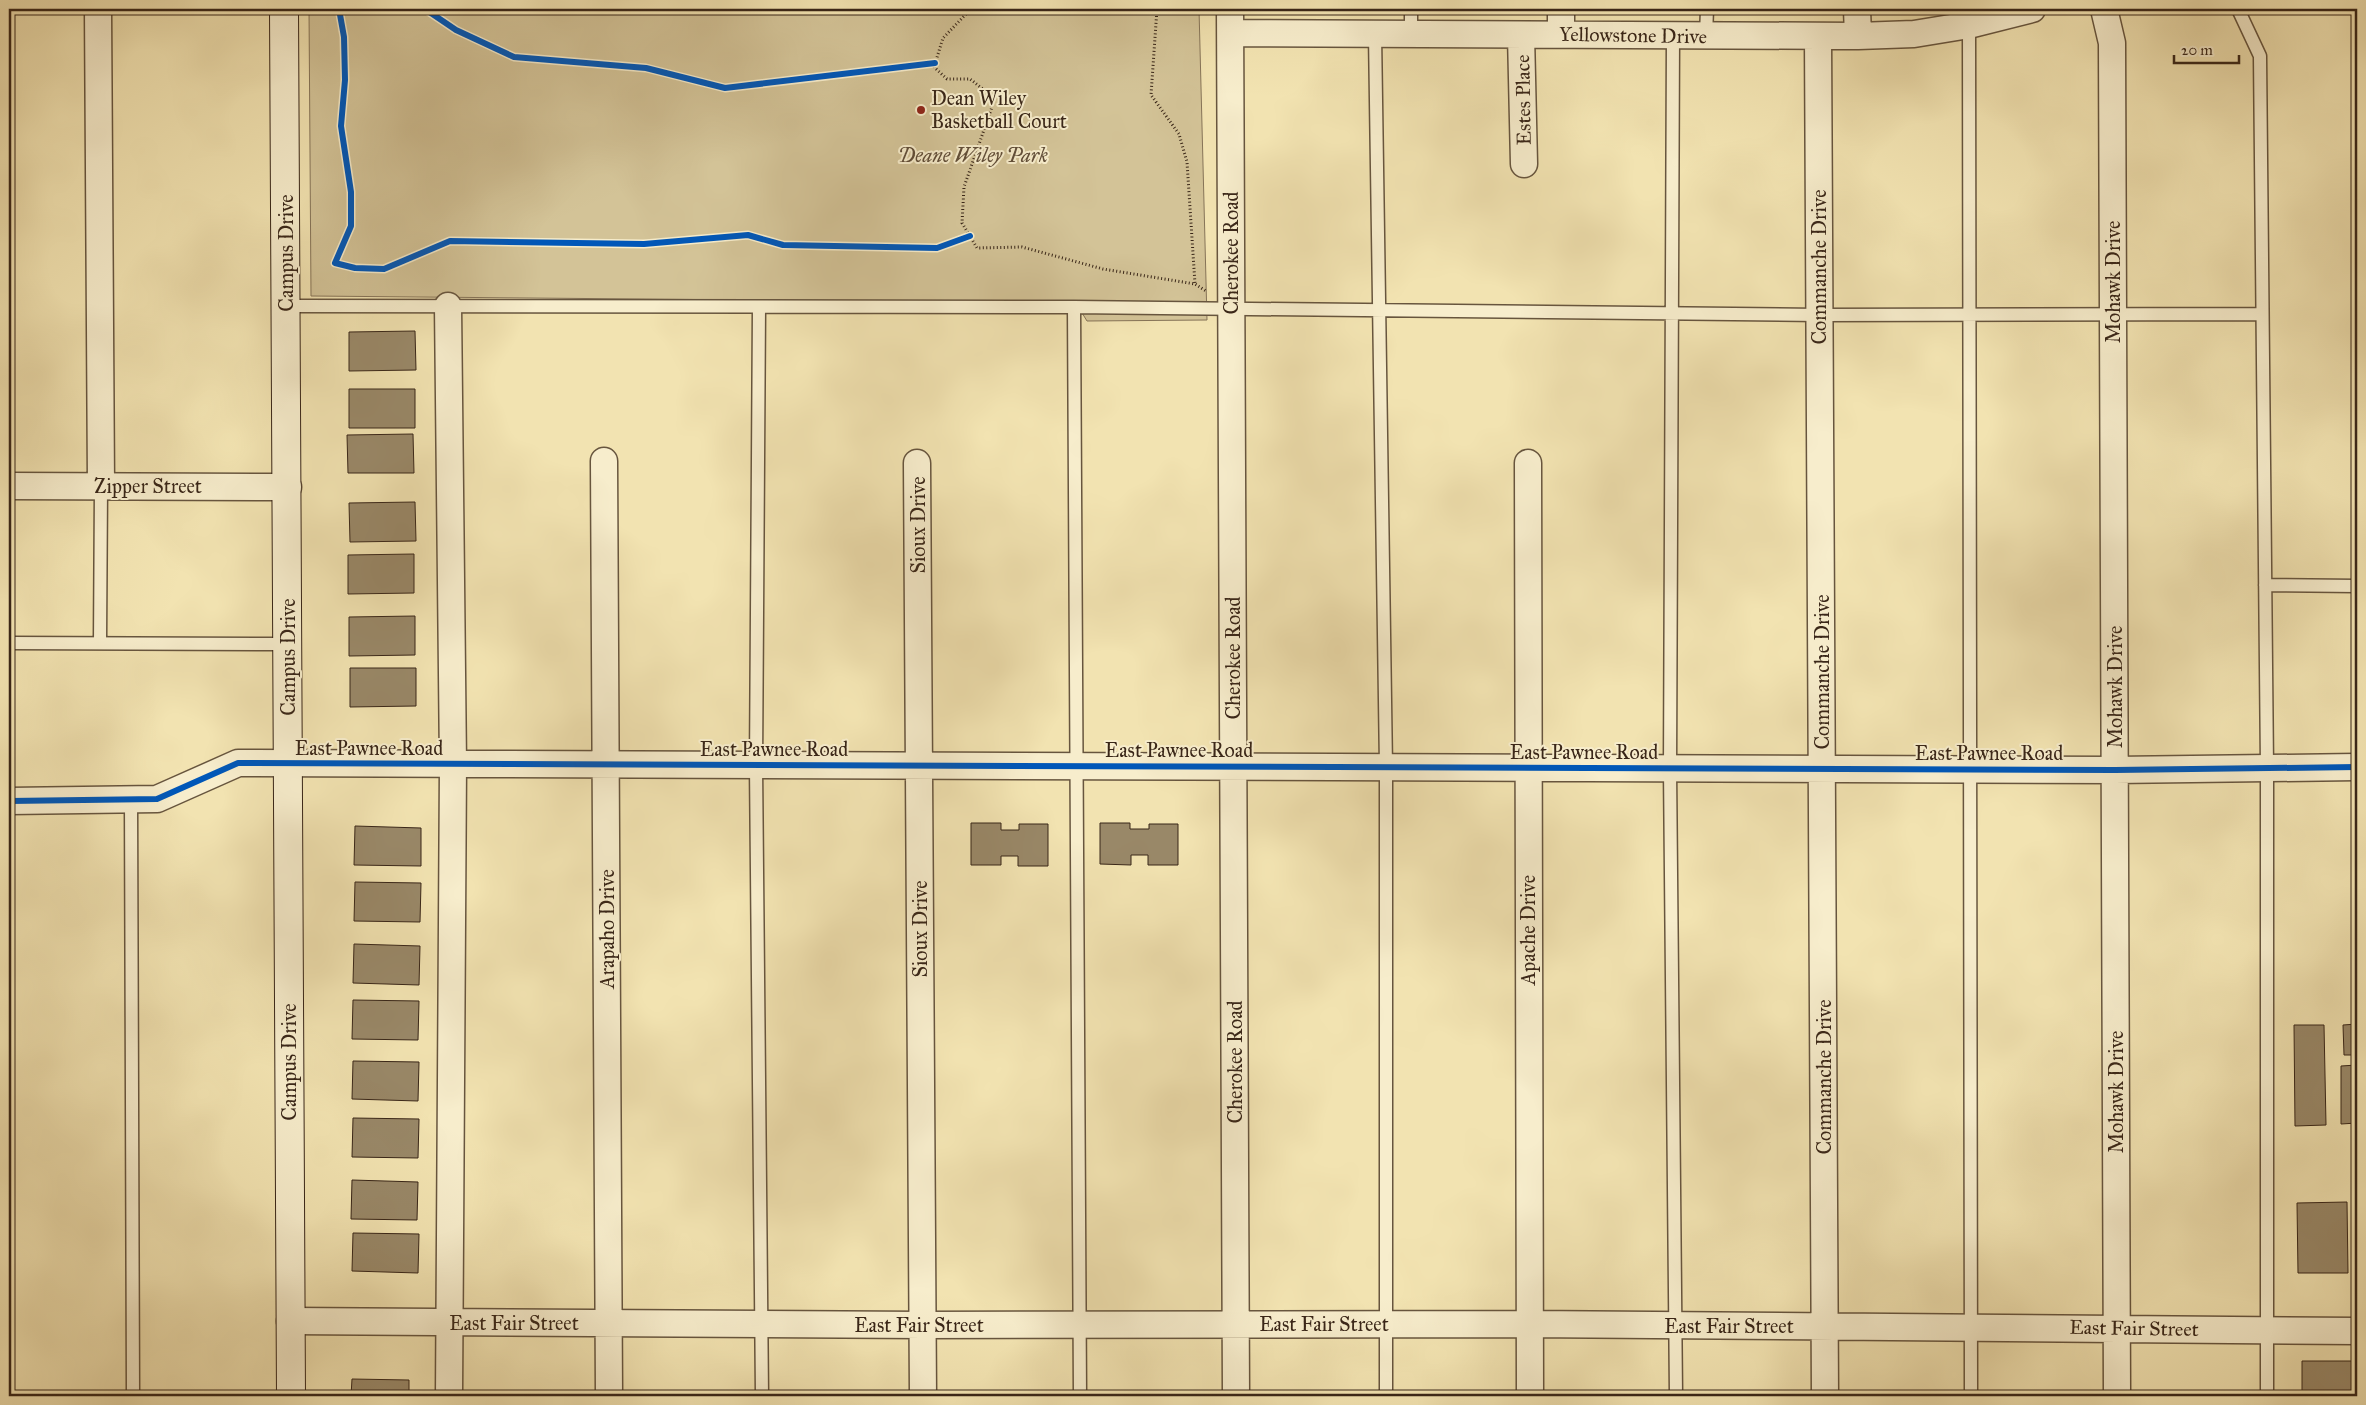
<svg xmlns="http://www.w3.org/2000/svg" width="2366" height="1405" viewBox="0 0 2366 1405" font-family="'IM FELL Great Primer',serif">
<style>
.green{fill:#d3c397;stroke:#867458}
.building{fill:#998868;stroke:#392618}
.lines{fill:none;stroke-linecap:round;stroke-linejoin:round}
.lane-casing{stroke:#67553e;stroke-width:15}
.street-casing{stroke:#67553e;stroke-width:29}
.secondary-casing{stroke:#392618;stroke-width:30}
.path{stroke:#392618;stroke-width:3;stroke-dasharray:1 2.5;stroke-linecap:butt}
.lane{stroke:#f7edcc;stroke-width:12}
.street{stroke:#f7edcc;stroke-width:26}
.secondary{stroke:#f7edcc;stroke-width:28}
.cycleway-casing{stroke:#f7edcc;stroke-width:9}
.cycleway{stroke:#0057b8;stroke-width:6}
.poi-dot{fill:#8f2418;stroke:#f7edcc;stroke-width:2}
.labels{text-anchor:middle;stroke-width:4;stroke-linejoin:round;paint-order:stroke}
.street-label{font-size:20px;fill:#392618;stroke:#f7edcc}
.poi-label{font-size:20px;fill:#392618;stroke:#f7edcc;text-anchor:start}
.park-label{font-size:20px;font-style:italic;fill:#604d38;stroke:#f7edcc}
</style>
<rect width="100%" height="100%" fill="#f2e3b1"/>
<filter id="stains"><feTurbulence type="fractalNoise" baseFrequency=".004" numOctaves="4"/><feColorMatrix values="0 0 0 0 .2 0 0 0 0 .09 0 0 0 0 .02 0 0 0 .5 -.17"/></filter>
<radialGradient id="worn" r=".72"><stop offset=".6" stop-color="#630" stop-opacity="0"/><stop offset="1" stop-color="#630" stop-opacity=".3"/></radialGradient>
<path class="green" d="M309 9H1199L1207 320 1087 321 1076 303 311 296Z"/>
<path class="building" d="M415 331 416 370 349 371V332Z
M349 389H415V428H349Z
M413 434 414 473H348L347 435Z
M415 502 416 541 350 542 349 503Z
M414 554V593L348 594V555Z
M415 616V655L349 656V617Z
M350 668H416V706L350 707Z
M971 823H1001V830H1019V824H1048V866H1018V856H1001V865H971Z
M1100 823H1130V829H1149V824H1178V865H1148V855H1131V865L1100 864Z
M355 826 421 828V866L354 865Z
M355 882 421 883 420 922 354 921Z
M354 944 420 946 419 985 353 983Z
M353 1000 419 1001 418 1040 352 1039Z
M2357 1024V1055H2344L2343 1025Z
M2294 1025H2324L2326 1125 2295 1126Z
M353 1061 419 1062 418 1101 352 1099Z
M2357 1065V1123L2341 1124V1066Z
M353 1118 419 1119 418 1158 352 1157Z
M352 1180 418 1182 417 1220 351 1219Z
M2347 1202 2348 1273H2298L2297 1203Z
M353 1233 419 1234 418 1273 352 1271Z
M2302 1361H2357V1396H2302Z
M352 1379 409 1380V1396H351Z"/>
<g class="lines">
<g class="lane-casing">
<path id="lane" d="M2238 9 2260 56 2267 768V1396
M1969 25 1971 1396
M1375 34 1386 767V1396
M1411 34V9
M1673 35 1670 769 1676 1396
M1706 36 1707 9
M286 306 1074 307 1819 315 2262 314
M759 307 756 766 762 1396
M1074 307 1080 1396
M2265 585 2357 586
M9 643 288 644
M100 643 101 486
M131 799 133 1396"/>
</g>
<g class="street-casing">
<path id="street" d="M98 9 101 486
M1230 9 1236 1396
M1561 9V34
M1857 9 1858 36
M2104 9 2112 43 2117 1396
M1231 33 1858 36 1914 34 1969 25 2032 9
M1521 35 1524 164
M1818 37 1825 1396
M448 306 453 764 449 1396
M604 461 609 1396
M917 463 923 1396
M1528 463 1530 1396
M9 486 288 487
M9 801 157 799 238 763 2115 770 2357 767
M290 1321 923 1325 1529 1324 2357 1331"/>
</g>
<g class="secondary-casing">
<path id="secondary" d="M284 9 291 1396"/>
</g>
<path class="path" d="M971 9 943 38 934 67 947 79H970L988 93 992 107 964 187 962 223 977 248 1022 247 1103 269 1195 284 1206 291
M1157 9 1151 95 1179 134 1187 162 1195 284"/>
<use href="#lane" class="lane"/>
<use href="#street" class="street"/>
<use href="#secondary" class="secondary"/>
<g class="cycleway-casing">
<path id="cycleway" d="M339 9 344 37 345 80 341 126 351 192V226L335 263 355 268 384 269 450 241 644 244 748 235 783 245 937 248 970 236
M425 9 456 30 514 57 646 68 725 88 935 63
M9 801 157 799 238 763 2115 770 2357 767"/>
</g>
<use href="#cycleway" class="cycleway"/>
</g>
<circle class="poi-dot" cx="921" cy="110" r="5"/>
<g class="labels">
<g class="street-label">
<text transform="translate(1633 35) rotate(1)" y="7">Yellowstone Drive</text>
<text transform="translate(1523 100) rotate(-91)" y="7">Estes Place</text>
<text transform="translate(286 253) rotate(-90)" y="7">Campus Drive</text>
<text transform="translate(1231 253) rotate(-90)" y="7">Cherokee Road</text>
<text transform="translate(1819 267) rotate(-90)" y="7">Commanche Drive</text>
<text transform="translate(2113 282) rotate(-90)" y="7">Mohawk Drive</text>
<text x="148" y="493">Zipper Street</text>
<text transform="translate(918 525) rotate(-90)" y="7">Sioux Drive</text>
<text transform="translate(288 657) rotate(-90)" y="7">Campus Drive</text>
<text transform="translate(1233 658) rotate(-90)" y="7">Cherokee Road</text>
<text transform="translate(1822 672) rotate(-90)" y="7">Commanche Drive</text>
<text transform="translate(2115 687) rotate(-90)" y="7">Mohawk Drive</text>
<text x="369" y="755">East Pawnee Road</text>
<text x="774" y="756">East Pawnee Road</text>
<text x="1179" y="757">East Pawnee Road</text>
<text x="1584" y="759">East Pawnee Road</text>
<text x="1989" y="760">East Pawnee Road</text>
<text transform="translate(607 929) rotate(-90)" y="7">Arapaho Drive</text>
<text transform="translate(920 929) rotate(-90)" y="7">Sioux Drive</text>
<text transform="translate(1528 930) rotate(-90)" y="7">Apache Drive</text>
<text transform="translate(289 1062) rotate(-90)" y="7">Campus Drive</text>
<text transform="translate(1235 1062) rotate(-90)" y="7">Cherokee Road</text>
<text transform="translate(1824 1077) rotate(-90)" y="7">Commanche Drive</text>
<text transform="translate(2116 1092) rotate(-90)" y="7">Mohawk Drive</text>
<text x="514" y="1330">East Fair Street</text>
<text x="1324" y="1331">East Fair Street</text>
<text x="919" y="1332">East Fair Street</text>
<text x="1729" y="1333">East Fair Street</text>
<text transform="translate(2134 1328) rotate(1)" y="7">East Fair Street</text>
</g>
<g class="poi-label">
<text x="931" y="105">Dean Wiley<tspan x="931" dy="23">Basketball Court</tspan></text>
</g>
<g class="park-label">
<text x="973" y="162">Deane Wiley Park</text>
</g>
</g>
<rect width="2366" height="1405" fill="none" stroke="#f2e3b1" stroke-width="30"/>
<rect x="10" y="10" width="2346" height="1385" fill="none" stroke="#392618" stroke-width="2.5"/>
<rect x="15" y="15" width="2336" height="1375" fill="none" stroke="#392618"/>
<path d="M2174 55v8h65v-8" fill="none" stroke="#392618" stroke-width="2.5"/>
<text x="2181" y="55" font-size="15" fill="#392618" stroke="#f7edcc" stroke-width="4" paint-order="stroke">20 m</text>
<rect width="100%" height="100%" filter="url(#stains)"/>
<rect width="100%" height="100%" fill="url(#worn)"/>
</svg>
